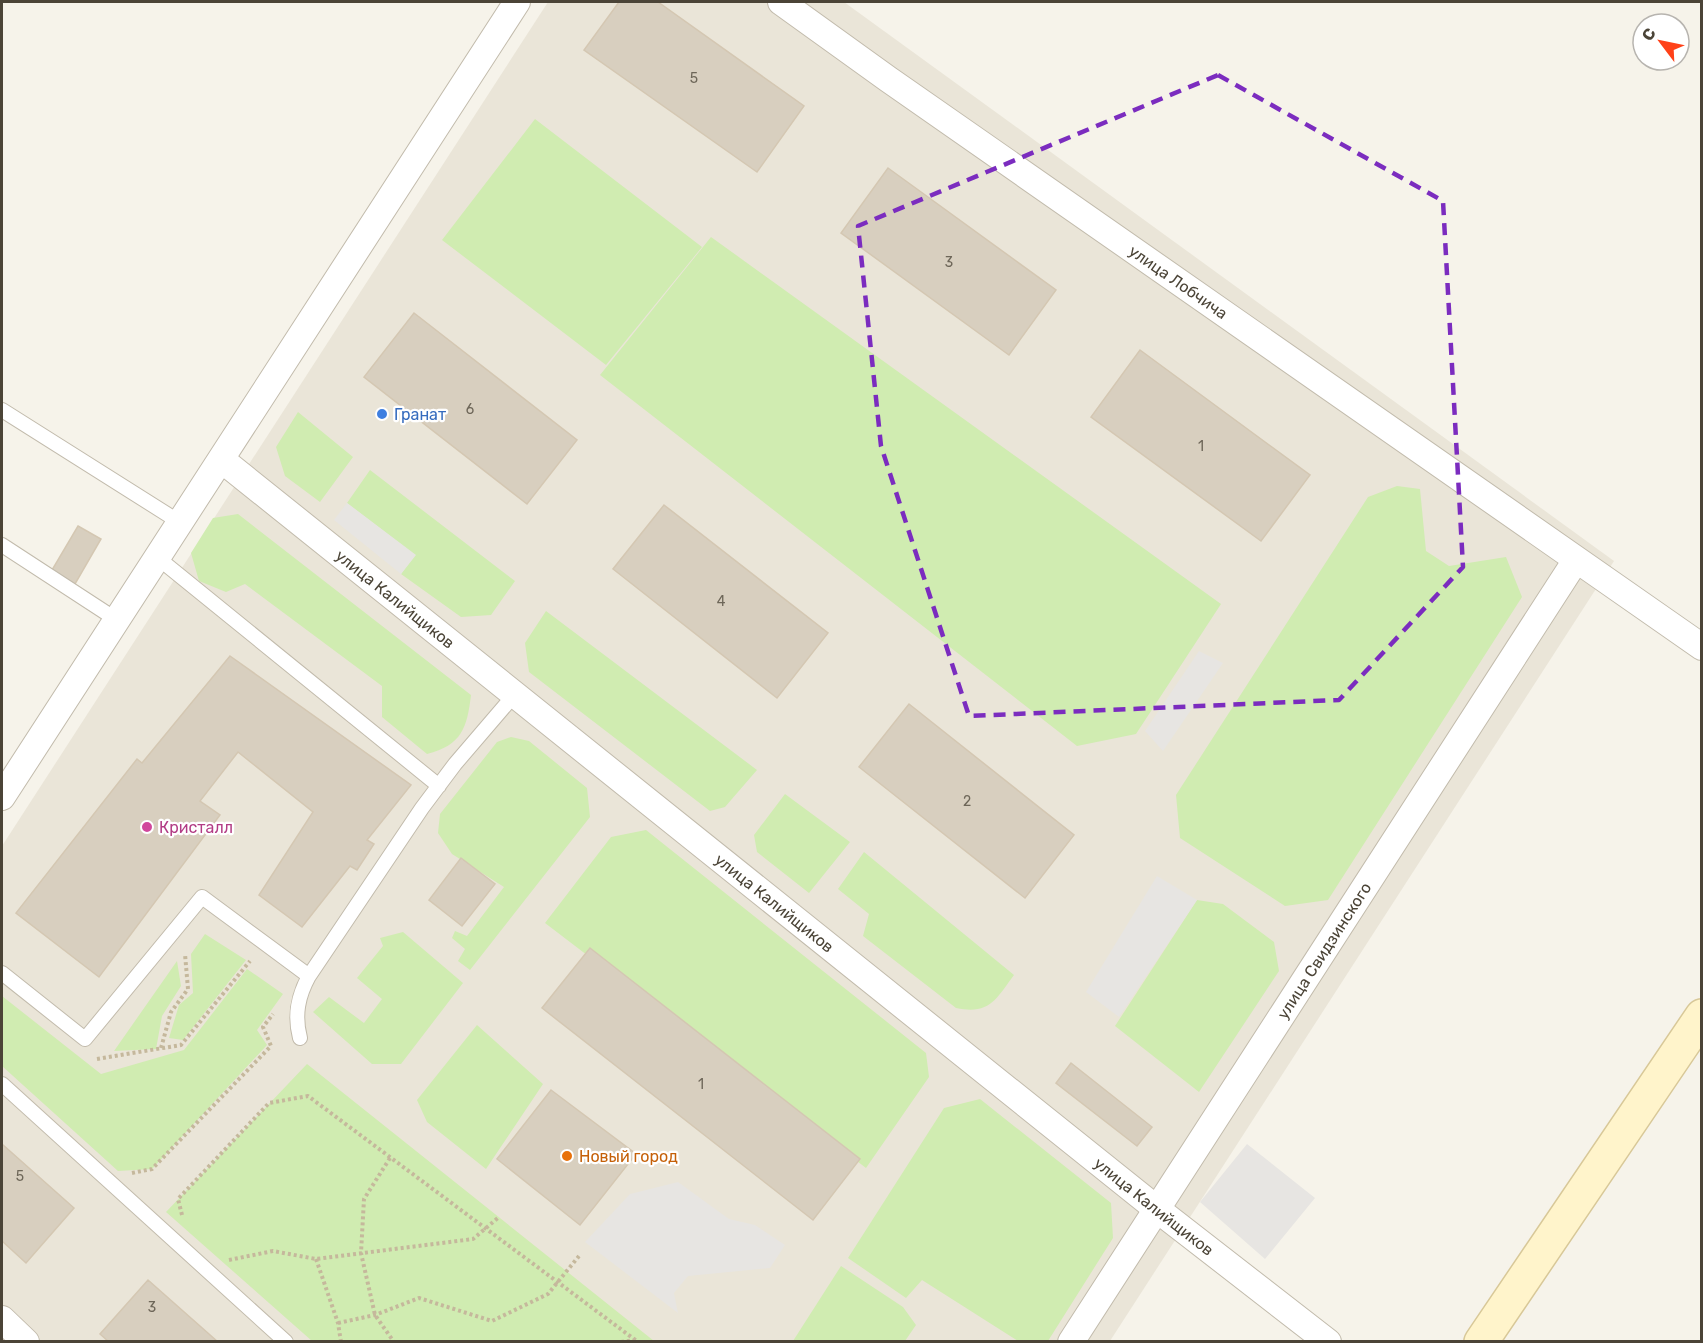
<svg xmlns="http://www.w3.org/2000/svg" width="1703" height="1343" viewBox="0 0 1703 1343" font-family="Rubik,sans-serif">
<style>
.residential{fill:#eae5d8}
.green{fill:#d0ecb1}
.parking{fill:#e7e5e2}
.building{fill:#d8cfbf;stroke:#d4c7b2;stroke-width:1.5}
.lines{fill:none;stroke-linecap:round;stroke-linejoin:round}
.lane-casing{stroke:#c2bbac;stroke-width:16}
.street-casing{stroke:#c2bbac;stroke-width:28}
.secondary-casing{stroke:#d8c898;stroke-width:36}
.path{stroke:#c5b89c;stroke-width:4;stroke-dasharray:3 3;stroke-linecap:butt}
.lane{stroke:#fff;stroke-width:14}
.street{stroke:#fff;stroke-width:26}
.secondary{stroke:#fff4cb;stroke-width:33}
.marked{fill:none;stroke:#7b2cbf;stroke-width:4.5;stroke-dasharray:12 8;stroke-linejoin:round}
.shop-dot{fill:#3f7fe0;stroke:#fff;stroke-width:2}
.hotel-dot{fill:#d1479c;stroke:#fff;stroke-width:2}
.food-dot{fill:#e8710a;stroke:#fff;stroke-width:2}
.labels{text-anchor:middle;stroke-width:4.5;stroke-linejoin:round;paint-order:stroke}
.number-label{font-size:14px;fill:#6e6759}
.street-label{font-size:16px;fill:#4b4437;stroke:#fff}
.shop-label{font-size:16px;fill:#366cbe;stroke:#fff;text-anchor:start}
.hotel-label{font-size:16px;fill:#b23c85;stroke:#fff;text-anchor:start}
.food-label{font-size:16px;fill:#c56008;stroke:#fff;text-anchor:start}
</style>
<rect width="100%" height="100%" fill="#f6f3ea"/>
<path class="residential" d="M548 2H844L1614 561 1110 1341H2V846Z"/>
<path class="green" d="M535 119 702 247 606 365 442 240Z
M711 237 1221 604 1136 734 1077 746 600 375Z
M298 412 353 457 320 502 285 476 276 447Z
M370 470 515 581 491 615 461 617 401 574 415 555 347 503Z
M1397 486 1420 489 1426 551 1449 566 1506 557 1522 597 1328 900 1285 906 1180 838 1176 795 1368 497Z
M238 514 471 695C467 728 462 745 427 754L382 717V686L245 584 226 592 199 581 191 553 213 518Z
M546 611 757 770 725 807 710 811 529 672 525 643Z
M511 737 529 741 587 788 590 817 470 970 458 961 465 949 452 938 455 931 467 936 504 887 452 854 438 833 440 814 497 742Z
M785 794 850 842 809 893 757 852 754 835Z
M646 830 926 1053 929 1077 866 1168 545 923 611 837Z
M864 852 1014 975C996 999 990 1015 956 1008L863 936 869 914 838 889Z
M1197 900 1223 904 1274 942 1279 971 1199 1092 1115 1026Z
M403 932 463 983 401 1064H372L313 1012 329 997 364 1023 382 999 357 978 383 946 380 938Z
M205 934 246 960 183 1040 169 1038 179 1005 193 993 191 954Z
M177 961 181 986 162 1016 156 1049 114 1051Z
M247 969 283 994 257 1030 267 1045 152 1169 118 1171 2 1066V996L101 1074 184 1050Z
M477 1025 543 1084 486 1169 427 1122 417 1100Z
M307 1064 654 1341H312L166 1212Z
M980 1099 1111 1203 1113 1238 1048 1341H1018L922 1280 906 1298 848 1258 944 1108Z
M841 1266 903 1307 916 1325 905 1341H793Z"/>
<path class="parking" d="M347 503 416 555 401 574 334 520Z
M1199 651 1223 663 1163 751 1145 731Z
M1157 876 1197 900 1119 1017 1086 992Z
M1247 1144 1315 1198 1265 1259 1200 1202Z
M678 1182 729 1219 755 1225 785 1245 770 1268 688 1276 674 1293 678 1313 585 1242 630 1194Z"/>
<path class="building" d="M619 2H658L804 106 757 172 584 50Z
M888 168 1056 290 1009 355 841 233Z
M414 313 577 440 527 504 364 377Z
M1140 350 1310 475 1261 541 1091 417Z
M664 505 828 633 777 698 613 569Z
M78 526 101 539 75 584 52 570Z
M230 656 411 785 367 840 374 844 357 870 350 866 302 927 259 895 313 812 238 752 200 801 220 815 99 977 16 913 137 759 142 763Z
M909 704 1074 835 1025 898 859 767Z
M461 858 495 884 462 926 429 900Z
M590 948 860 1159 813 1220 542 1008Z
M1071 1063 1152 1127 1137 1146 1056 1083Z
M551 1090 636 1154 580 1225 497 1159Z
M2 1144 74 1208 26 1263 2 1241Z
M148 1280 218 1342H109L100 1334Z"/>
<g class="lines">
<g class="lane-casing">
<path id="lane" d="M2 410 181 523
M2 545 117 620
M158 558 439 786
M2 973 85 1039 202 897 309 976
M300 1038C294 1015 298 996 309 976L422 808 455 764 515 694
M2 1084 286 1342"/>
</g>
<g class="street-casing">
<g id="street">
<path id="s1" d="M781 2 888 79 1702 647"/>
<path id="s2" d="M222 460 1158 1210 1328 1342"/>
<path d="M2 797 517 2"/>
<path d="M2 1319 26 1342"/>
<path id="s3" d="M1071 1342 1576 560"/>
</g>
</g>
<g class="secondary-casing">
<path id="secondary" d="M1481 1342 1702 1016"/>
</g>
<path class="path" d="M161 1048 171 1012 188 989 185 954
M97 1059 181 1045 250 961
M390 1158 364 1199 361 1253 375 1315 394 1342
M132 1173 152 1169 271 1046 263 1027 273 1014
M182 1215 178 1199 269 1103 308 1096 638 1342
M316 1259 338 1323 341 1342
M229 1260 273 1251 316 1259 473 1239 499 1217
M338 1323 375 1315 419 1298 492 1321 548 1294 579 1256
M621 1342 635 1340"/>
<use href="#lane" class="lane"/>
<use href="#street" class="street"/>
<use href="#secondary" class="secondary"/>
</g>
<path class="marked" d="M1218 75 1443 201 1463 567 1339 700 969 716 881 446 858 226Z"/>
<circle class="shop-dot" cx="382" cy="414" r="6"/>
<circle class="hotel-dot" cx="147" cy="827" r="6"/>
<circle class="food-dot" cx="567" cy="1156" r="6"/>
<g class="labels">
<g class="number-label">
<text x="694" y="83">5</text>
<text x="949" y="267">3</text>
<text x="470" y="414">6</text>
<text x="1201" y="451">1</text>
<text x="721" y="606">4</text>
<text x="967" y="806">2</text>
<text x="701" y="1089">1</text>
<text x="20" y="1181">5</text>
<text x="152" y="1312">3</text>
</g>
<g class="street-label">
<text dy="6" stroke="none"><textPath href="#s1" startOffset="486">улица Лобчича</textPath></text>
<text dy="6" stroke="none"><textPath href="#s2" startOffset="222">улица Калийщиков</textPath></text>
<text dy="6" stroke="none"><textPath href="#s2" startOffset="708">улица Калийщиков</textPath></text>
<text dy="6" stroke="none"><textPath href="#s3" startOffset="466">улица Свидзинского</textPath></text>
<text dy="6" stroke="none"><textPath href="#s2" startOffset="1194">улица Калийщиков</textPath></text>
</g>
<g class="shop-label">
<text x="394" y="420">Гранат</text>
</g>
<g class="hotel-label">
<text x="159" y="833">Кристалл</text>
</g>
<g class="food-label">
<text x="579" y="1162">Новый город</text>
</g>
</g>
<rect width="1703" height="1343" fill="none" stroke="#4b4437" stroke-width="6"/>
<g transform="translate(1661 42) rotate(302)"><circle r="28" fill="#ffffff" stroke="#b7b4af" stroke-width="1.5"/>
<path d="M0-4.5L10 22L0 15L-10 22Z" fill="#ff4118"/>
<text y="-9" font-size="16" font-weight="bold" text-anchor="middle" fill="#4b4437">С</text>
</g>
</svg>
